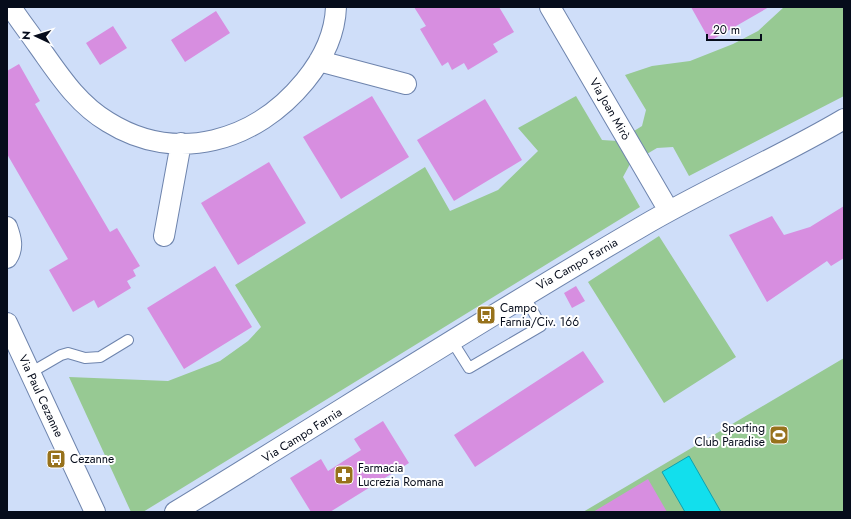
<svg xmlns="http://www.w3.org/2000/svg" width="851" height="519" viewBox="0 0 851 519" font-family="Jost,sans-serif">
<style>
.green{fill:#97c993}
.water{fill:#12dfed;stroke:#0ea0ae}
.building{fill:#d78ee0}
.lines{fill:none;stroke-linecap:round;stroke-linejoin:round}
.lane-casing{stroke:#6e84ad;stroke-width:12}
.street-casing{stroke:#6e84ad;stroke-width:22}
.lane{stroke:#fff;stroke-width:10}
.street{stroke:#fff;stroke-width:20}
.labels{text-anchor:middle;stroke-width:4;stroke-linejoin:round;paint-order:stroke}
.street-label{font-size:12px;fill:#060c1b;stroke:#fff}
.poi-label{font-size:12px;fill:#060c1b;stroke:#fff;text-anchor:start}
</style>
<rect width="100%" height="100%" fill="#cfdef9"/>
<path class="green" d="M784 7H844V96L689 176 673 147 657 148 630 164 623 177 640 207 143 512H131L69 377 168 381 220 361 248 341 261 327 235 285 425 167 450 211 498 190 538 151 518 128 576 96 602 140 618 141 642 126 646 110 625 75 652 66 690 61 733 44 758 31Z
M659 236 736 357 664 403 588 282Z
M844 358V512H583Z"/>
<path class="water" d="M689 456 721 512H685L662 472Z"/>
<path class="building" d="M414 7H499L514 32 493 44 498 52 468 70 464 63 452 70 448 62 442 66 420 29 426 26Z
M691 7H769L710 41Z
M216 11 230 33 185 62 171 40Z
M113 26 127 48 100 65 86 43Z
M19 64 40 101 35 104 110 232 117 228 140 266 133 270 136 276 127 281 131 288 98 308 94 300 73 312 49 270 68 259 7 154V71Z
M372 96 409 157 341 199 303 137Z
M485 99 522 160 454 201 417 140Z
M269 162 306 223 238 265 201 203Z
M844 206V258L831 266 827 261 767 302 729 235 772 216 784 235 810 227Z
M215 266 252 327 184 369 147 308Z
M576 286 585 301 572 308 564 293Z
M583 351 604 382 475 467 454 435Z
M383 421 409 463 330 512H311L290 478 321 459 328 471 361 450 354 439Z
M648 479 667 512H593Z"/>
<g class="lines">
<g class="lane-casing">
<path id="lane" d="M452 341 469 368 541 326 524 295
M30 373 61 355 68 353 85 358 100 357 128 340"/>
</g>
<g class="street-casing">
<path id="street" d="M11 7C19 20 29 32 37 44 58 73 76 103 108 122 177 165 256 141 305 81 323 59 335 35 336 7
M550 7 669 211
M319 61 406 84
M7 227C11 238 14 248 7 258
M164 236 181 143
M7 323 95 512
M175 512C331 417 484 318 641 227 707 188 778 158 844 119"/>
</g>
<use href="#lane" class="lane"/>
<use href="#street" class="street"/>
</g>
<defs>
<g id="bus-square" transform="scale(1)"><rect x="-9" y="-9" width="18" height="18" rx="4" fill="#97721c" stroke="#fff"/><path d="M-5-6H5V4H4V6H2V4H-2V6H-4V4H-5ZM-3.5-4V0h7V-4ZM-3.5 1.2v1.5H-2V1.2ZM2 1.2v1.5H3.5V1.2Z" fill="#fff"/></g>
<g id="stadium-square" transform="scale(1)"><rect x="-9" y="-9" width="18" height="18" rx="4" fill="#97721c" stroke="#fff"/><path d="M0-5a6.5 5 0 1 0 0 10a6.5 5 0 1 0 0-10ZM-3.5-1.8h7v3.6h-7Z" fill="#fff"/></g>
<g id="pharmacy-square" transform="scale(1)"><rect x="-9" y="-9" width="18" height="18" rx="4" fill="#97721c" stroke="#fff"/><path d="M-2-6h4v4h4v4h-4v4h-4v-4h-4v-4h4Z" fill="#fff"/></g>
</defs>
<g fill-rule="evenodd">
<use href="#bus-square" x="486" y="315"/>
<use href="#stadium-square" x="779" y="435"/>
<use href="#bus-square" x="56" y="459"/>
<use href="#pharmacy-square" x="344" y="475"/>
</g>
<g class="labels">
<g class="street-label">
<text transform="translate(610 109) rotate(60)" y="4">Via Joan Mirò</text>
<text transform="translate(577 264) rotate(-30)" y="4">Via Campo Farnia</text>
<text transform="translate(41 396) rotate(65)" y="4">Via Paul Cezanne</text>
<text transform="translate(302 435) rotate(-32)" y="4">Via Campo Farnia</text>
</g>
<g class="poi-label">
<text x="500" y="312">Campo<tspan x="500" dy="14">Farnia/Civ. 166</tspan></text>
<text x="765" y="432" text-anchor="end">Sporting<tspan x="765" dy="14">Club Paradise</tspan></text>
<text x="70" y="463">Cezanne</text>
<text x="358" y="472">Farmacia<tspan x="358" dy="14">Lucrezia Romana</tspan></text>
</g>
</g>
<rect width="851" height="519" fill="none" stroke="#060c1b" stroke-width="16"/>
<g transform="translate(36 36) rotate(274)" stroke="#ffffff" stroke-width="3" paint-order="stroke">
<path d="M0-3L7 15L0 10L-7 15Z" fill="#060c1b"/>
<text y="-6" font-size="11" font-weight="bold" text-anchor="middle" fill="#060c1b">N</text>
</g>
<path d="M707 34v6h54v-6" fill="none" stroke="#060c1b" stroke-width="2"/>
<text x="713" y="34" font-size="12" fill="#060c1b" stroke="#ffffff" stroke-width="3" paint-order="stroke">20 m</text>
</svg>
